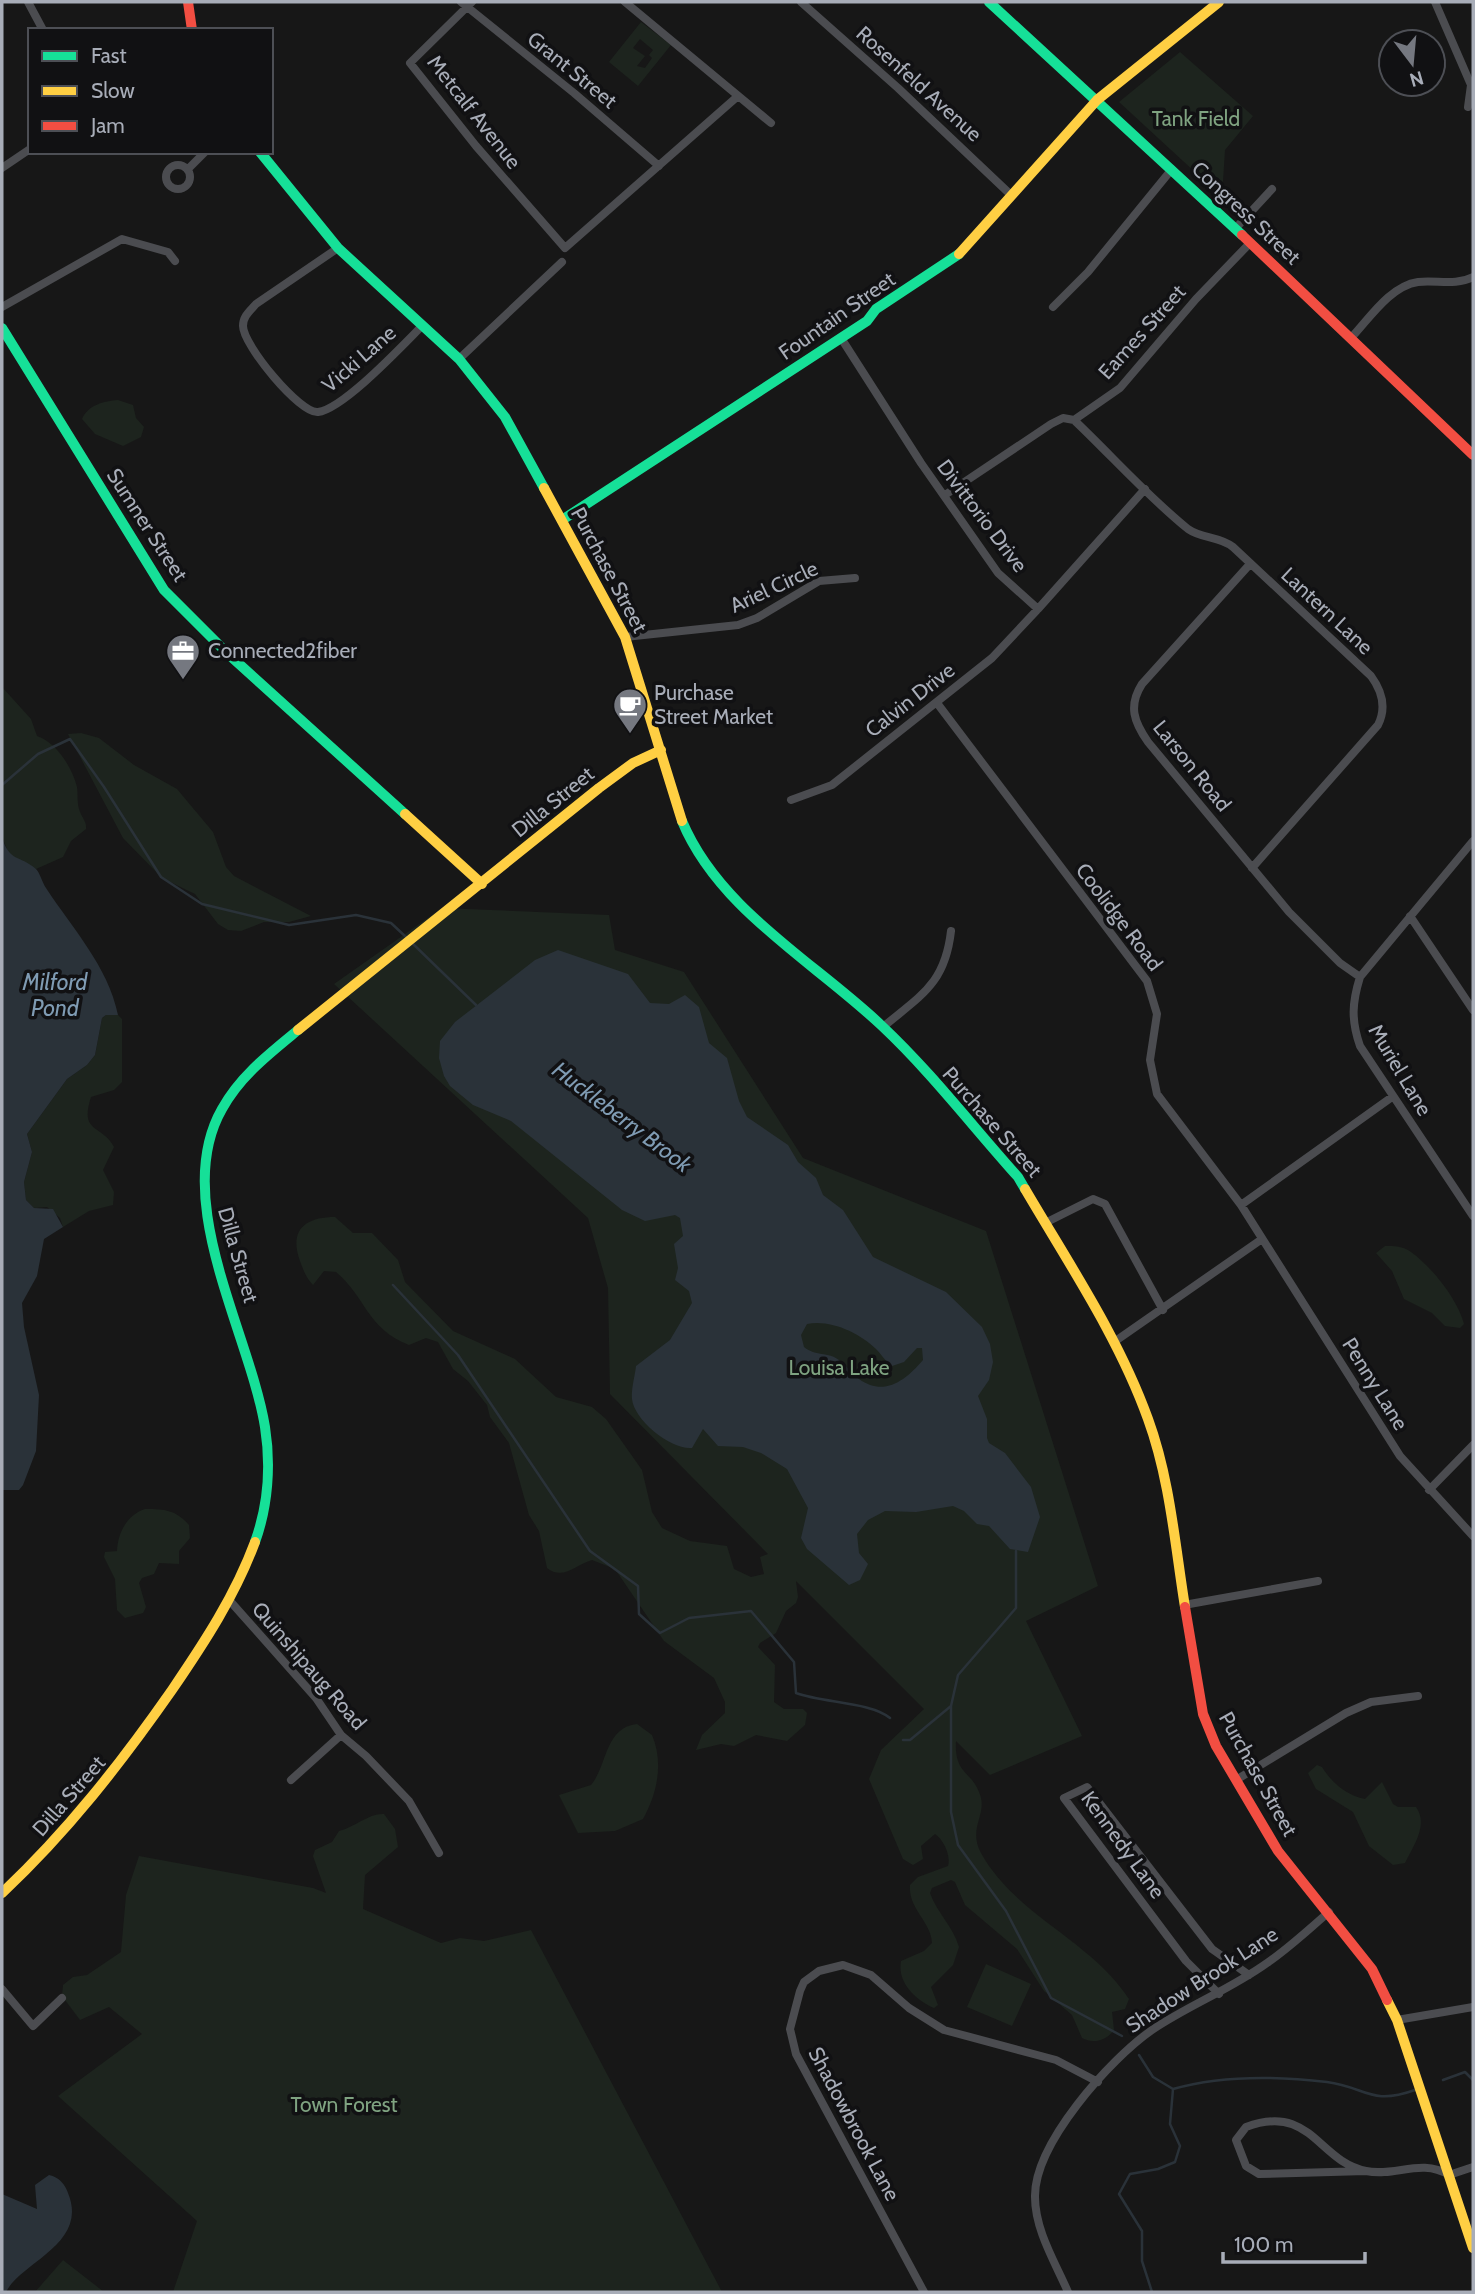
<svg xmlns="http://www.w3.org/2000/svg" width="1475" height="2294" viewBox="0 0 1475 2294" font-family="Cabin,sans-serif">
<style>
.green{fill:#1d241e;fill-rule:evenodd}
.water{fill:#2a3239;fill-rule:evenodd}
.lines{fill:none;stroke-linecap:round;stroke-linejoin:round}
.stream{stroke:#2a3239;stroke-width:2.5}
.street{stroke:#4b4c50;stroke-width:8}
.fast{stroke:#16e098;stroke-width:10}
.slow{stroke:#ffcf43;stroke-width:10}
.jam{stroke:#f24e42;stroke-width:10}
.labels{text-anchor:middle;stroke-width:7;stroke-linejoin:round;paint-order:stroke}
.street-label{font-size:21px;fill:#a8adb8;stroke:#111113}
.park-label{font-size:21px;fill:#7fa381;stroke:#111113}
.poi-label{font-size:21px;fill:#a8adb8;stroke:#111113;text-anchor:start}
.water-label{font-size:23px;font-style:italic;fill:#7f9bb3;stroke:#111113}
</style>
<rect width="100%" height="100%" fill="#171717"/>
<path class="green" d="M641 22 671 45 638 86 609 62ZM640 39 653 50 649 55 652 58 645 68 637 66 645 56 633 48Z
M1180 52 1253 116 1225 150 1222 197 1119 102Z
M118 400 133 405 136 418 144 427 141 437 123 446 95 434 82 419C88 405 104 401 118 400Z
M2 687 31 719 37 736C56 742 72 767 77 787 78 794 77 802 79 809 81 817 87 821 86 829L71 841 63 857 36 869 9 854 2 837Z
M81 733 99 738 134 765 177 789 213 832 226 867 234 876 311 916 289 922H264L241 931 228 930 218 924 195 894 162 878 123 838 68 734Z
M442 908 609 915 615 950 684 972 803 1158 986 1231 1098 1586 1026 1621 1082 1736 990 1775 956 1741C954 1774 971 1771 979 1792 989 1814 967 1827 981 1853 1016 1916 1091 1940 1129 1999L1125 2009 1112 2012 1114 2030C1106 2041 1093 2044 1082 2038L1072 2015 1044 1991 1017 1949 965 1905 955 1882 951 1880 932 1888 930 1893C937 1913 953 1926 959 1947L953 1965 931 1987 938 2005 934 2008C916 2000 897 1983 901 1961L924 1951 932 1943C931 1921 908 1909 910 1885L918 1877 948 1866C951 1856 944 1840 935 1834L921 1846 923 1859 913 1865 903 1859 869 1779 881 1750 924 1709 796 1581 798 1597 796 1603 786 1611 776 1633 760 1643 758 1647 775 1665 774 1702 784 1709H803L807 1713 805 1725 787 1741 756 1735 734 1746 721 1744 696 1750 702 1735 725 1713V1702L714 1678 664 1641 615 1569 592 1560C577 1564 563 1581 547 1568L539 1531 529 1515 509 1443 490 1417 487 1405 468 1381 453 1369 438 1342 426 1338 409 1345C367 1329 366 1297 336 1272L324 1271 313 1285C307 1279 303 1270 300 1261 289 1231 304 1217 335 1217L353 1233H372L398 1260 405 1282 453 1331 515 1359 556 1397 592 1407 606 1419 642 1470 652 1512 662 1528 690 1541 727 1546 734 1569 751 1577 764 1574 760 1557 768 1554 610 1394 608 1288 588 1218 334 984Z
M106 1015H118L122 1019V1082L114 1090 91 1097C79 1134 102 1124 114 1147L103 1170 114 1192 113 1205 89 1211 63 1227 60 1218 47 1207 34 1208 26 1200 24 1182 32 1152 27 1134 67 1079 87 1065 95 1055 102 1018Z
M1385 1246C1394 1246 1403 1246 1411 1252 1432 1267 1458 1300 1464 1324L1460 1328 1445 1326 1432 1313 1404 1299 1392 1271 1376 1253Z
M145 1509C165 1509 176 1510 189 1525L190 1538 179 1551V1564L159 1563 154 1574 142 1578 139 1583 146 1607 143 1613 125 1618 117 1610 115 1579 104 1557 105 1552 117 1551C118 1532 127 1515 145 1509Z
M637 1724 652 1735C664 1763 657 1794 643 1819L615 1831 578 1833 559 1795 591 1785C608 1765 604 1728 637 1724Z
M1317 1765 1322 1767C1332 1783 1346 1795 1365 1799L1382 1782 1393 1804 1398 1807H1416C1429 1825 1413 1846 1405 1863L1393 1865 1369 1846 1353 1812 1316 1789 1308 1773Z
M384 1814 395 1829 398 1847 365 1875 363 1909 441 1943 460 1938 484 1941 531 1930 722 2292H173L197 2221 58 2096 142 2034 109 2007 80 2020 62 1996 63 1985 73 1977 87 1975 121 1952 126 1895 139 1856 313 1888 326 1893 313 1856 315 1850 332 1842 339 1831C355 1827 369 1813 384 1814Z
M986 1964 1031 1984 1012 2026 967 2007Z
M63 2260 104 2292H35Z"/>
<path class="water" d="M2 837C9 862 20 855 36 869 40 873 42 882 46 888 72 928 108 966 118 1015H106L102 1018 95 1055 87 1065 67 1079 27 1134 32 1152 24 1182 26 1200 34 1208 53 1209 63 1227 44 1239 37 1276 22 1303 24 1327 39 1395 36 1451 23 1485 19 1490H2Z
M558 950 628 974 650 1003 669 1004 685 995 699 1007 709 1043 727 1058 739 1101 747 1117 788 1145 798 1162 816 1178 823 1195 843 1210 873 1257 946 1292 982 1327 990 1344 993 1362 989 1380 978 1396 987 1419V1438L989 1443 1005 1453 1031 1487 1040 1517 1028 1552 1010 1549 989 1526 977 1524 964 1511 953 1506 916 1512 885 1511 868 1520 857 1534 859 1553 868 1564 860 1580 849 1585 807 1549 801 1538 808 1508 787 1469 761 1453 743 1447 718 1446 703 1429 692 1448C671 1450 634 1420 632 1399 631 1389 635 1376 636 1366L670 1340 692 1303 689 1291 675 1280 678 1268 674 1244 683 1236 680 1218 675 1215 645 1221 622 1210 511 1121 473 1105 450 1086 444 1076 439 1058 440 1041 455 1022 535 960ZM807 1324C830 1319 860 1333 876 1349 882 1355 885 1361 892 1366L904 1362 917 1348H922L923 1360C905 1381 884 1397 859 1379 851 1374 847 1365 839 1360 829 1352 814 1356 804 1347L801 1335Z
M49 2175C59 2177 65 2184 68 2193 89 2244 21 2262 6 2292H2V2194L37 2209 35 2185Z"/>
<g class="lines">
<path class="stream" d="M2 785 38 754 70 739 104 787 161 877 202 904 289 925 356 915 391 923 406 937
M411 942 476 1005
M393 1285 458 1355 590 1551 638 1586 639 1614 660 1633 689 1618 751 1611 794 1662 796 1693C823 1703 871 1702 890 1718
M1016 1551V1608L958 1675 951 1706V1812L958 1845 1006 1911 1051 1998 1122 2036
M903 1740H910L951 1706
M1139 2055 1153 2077 1173 2089 1170 2124 1180 2146 1175 2162 1158 2169 1130 2174 1119 2194 1142 2231V2261L1152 2292
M1443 2080 1465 2072 1473 2080
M1173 2089C1222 2075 1276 2076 1327 2082 1366 2087 1370 2106 1415 2090"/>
<path class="street" d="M28 2 43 30
M461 2 574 93 659 166
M472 2 410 63 476 146 565 248 738 96
M625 2 771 123
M801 2 898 88 1011 195
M1435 2 1471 85 1468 107
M166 177a12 12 0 1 1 24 0a12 12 0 1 1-24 0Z
M2 168 30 149
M188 169 205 152
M1235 229 1272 189
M338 248 256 304C250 311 243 316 243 326 243 345 300 414 318 412 343 409 402 346 421 327
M2 307 122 239 168 252 175 261
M1053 307 1088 272 1172 169
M841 338 921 463 998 573 1038 609 1145 489
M1351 338C1369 319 1390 286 1418 282 1438 280 1455 286 1473 277
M459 359 562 262
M1074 420C1112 456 1147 496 1188 529 1202 539 1219 536 1233 547L1371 676C1382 691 1387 707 1378 725L1252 868
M945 495 1051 424 1063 418 1074 420 1120 388 1196 299 1250 243
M1250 564 1142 684C1128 706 1134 722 1148 742L1289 912 1340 963 1360 977
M625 637 738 625 757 618 819 581 855 578
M937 703 1147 981 1157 1014 1150 1060 1157 1094 1241 1205 1400 1456 1473 1536
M791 800 832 785 992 658 1038 609
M1473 841 1360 977C1352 1003 1351 1020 1360 1046L1473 1216
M1410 916 1473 1010
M883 1027C921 995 945 984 951 931
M1241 1205 1392 1097
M1047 1222 1093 1199 1105 1204 1163 1310
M1114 1342 1262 1239
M1429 1490 1473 1445
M230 1601 316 1698 341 1735 366 1756 409 1801 439 1853
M1184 1605 1318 1581
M291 1780 341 1735
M1236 1780 1346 1713 1371 1702 1418 1696
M2 1989 33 2026 62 1998
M1219 1994 1186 1961 1064 1798 1087 1787 1212 1949 1249 1975
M1397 2020 1473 2007
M1366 2171 1259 2174 1246 2166 1236 2140 1246 2127C1312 2103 1317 2161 1366 2171 1396 2177 1421 2158 1449 2175L1473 2167
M924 2292 796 2054 790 2029 800 1991 804 1982 819 1971 843 1965 871 1975 909 2008 944 2030 1056 2060 1098 2082
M1068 2292C1055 2262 1035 2230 1035 2197 1034 2144 1110 2059 1152 2030 1189 2005 1231 1989 1267 1963 1289 1948 1309 1929 1329 1912"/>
<path class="fast" d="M989 2 1242 235
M260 152 338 248 459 359 505 417 544 488
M2 328 164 590 227 653 405 814
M562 520 867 321 876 309 959 254
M682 821C719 910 815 962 882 1026 931 1072 973 1127 1018 1177L1025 1189
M255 1542C268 1506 271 1465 265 1427 250 1334 170 1200 222 1109 240 1076 270 1053 298 1030"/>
<path class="slow" d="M959 254 1097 100 1219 2
M544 488 625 637 682 821
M405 814 482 884
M298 1030 599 788 633 763 661 750
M1025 1189C1069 1264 1119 1338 1148 1419 1170 1479 1175 1545 1185 1607
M2 1893C67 1832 121 1763 172 1690 204 1643 235 1596 255 1542
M1387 2000 1397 2020 1473 2248"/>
<path class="jam" d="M188 2 192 30
M1242 235 1473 455
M1185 1607 1203 1714 1216 1746 1278 1851 1372 1969 1387 2000"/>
</g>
<defs>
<g id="office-pin" transform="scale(1.75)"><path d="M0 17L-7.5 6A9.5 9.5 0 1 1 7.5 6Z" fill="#757880" stroke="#111113"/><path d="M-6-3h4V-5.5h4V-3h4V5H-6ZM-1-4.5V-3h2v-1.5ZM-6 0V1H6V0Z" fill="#fff"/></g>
<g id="cafe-pin" transform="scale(1.75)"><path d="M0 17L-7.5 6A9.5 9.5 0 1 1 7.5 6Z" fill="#757880" stroke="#111113"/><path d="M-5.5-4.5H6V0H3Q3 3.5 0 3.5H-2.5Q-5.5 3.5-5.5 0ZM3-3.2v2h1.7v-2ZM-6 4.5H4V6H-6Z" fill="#fff"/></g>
</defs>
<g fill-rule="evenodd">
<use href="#office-pin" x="183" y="651"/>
<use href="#cafe-pin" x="630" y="705"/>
</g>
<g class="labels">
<g class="street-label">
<text transform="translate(572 70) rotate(39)" y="7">Grant Street</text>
<text transform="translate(919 84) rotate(42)" y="7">Rosenfeld Avenue</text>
<text transform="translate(474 112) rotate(52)" y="7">Metcalf Avenue</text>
<text transform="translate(1246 213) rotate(43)" y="7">Congress Street</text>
<text transform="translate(837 316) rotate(-35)" y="7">Fountain Street</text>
<text transform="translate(1142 332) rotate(-48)" y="7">Eames Street</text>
<text transform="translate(359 359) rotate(-41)" y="7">Vicki Lane</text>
<text transform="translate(982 516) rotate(53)" y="7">Divittorio Drive</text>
<text transform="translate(147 525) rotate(57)" y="7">Sumner Street</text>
<text transform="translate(609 570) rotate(62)" y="7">Purchase Street</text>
<text transform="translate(774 587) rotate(-25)" y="7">Ariel Circle</text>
<text transform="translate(1327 611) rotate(43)" y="7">Lantern Lane</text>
<text transform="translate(910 700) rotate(-38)" y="7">Calvin Drive</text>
<text transform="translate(1192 766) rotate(51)" y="7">Larson Road</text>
<text transform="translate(553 802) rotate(-39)" y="7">Dilla Street</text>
<text transform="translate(1119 917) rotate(53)" y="7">Coolidge Road</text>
<text transform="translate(1400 1070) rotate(59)" y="7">Muriel Lane</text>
<text transform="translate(992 1122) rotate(49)" y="7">Purchase Street</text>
<text transform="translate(238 1255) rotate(74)" y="7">Dilla Street</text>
<text transform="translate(1375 1384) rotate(58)" y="7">Penny Lane</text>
<text transform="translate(309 1666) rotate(49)" y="7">Quinshipaug Road</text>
<text transform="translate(1258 1774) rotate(61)" y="7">Purchase Street</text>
<text transform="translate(69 1796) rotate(-49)" y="7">Dilla Street</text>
<text transform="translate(1123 1845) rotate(54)" y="7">Kennedy Lane</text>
<text transform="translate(1202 1980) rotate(-33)" y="7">Shadow Brook Lane</text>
<text transform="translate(854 2124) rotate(62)" y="7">Shadowbrook Lane</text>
</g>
<g class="park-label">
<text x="1196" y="126">Tank Field</text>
<text x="839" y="1375">Louisa Lake</text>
<text x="344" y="2112">Town Forest</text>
</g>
<g class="poi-label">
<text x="208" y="658">Connected2fiber</text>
<text x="654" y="700">Purchase<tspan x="654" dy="24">Street Market</tspan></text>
</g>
<g class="water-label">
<text x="55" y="990">Milford<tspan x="55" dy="26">Pond</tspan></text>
<text transform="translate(622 1117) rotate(37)" y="8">Huckleberry Brook</text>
</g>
</g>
<rect width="1475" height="2294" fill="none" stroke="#a8adb8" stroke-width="7"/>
<rect x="28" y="28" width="245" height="126" fill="#111113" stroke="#4d4f55" stroke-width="2"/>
<rect x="42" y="51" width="35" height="10" fill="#16e098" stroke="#4d4f55" stroke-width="2"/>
<text x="91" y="63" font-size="21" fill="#a8adb8">Fast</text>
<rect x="42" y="86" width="35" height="10" fill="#ffcf43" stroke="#4d4f55" stroke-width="2"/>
<text x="91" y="98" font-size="21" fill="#a8adb8">Slow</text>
<rect x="42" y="121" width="35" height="10" fill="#f24e42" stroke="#4d4f55" stroke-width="2"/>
<text x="91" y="133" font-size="21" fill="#a8adb8">Jam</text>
<g transform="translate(1412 63) rotate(164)"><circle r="33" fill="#111113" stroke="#4d4f55" stroke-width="2"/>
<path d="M0-5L12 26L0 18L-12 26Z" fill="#757880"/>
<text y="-10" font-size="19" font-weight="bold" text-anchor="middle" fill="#a8adb8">N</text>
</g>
<path d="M1223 2252v10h142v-10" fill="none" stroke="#a8adb8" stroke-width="3.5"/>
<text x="1234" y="2252" font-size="21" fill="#a8adb8" stroke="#111113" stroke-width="5" paint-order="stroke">100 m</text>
</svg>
